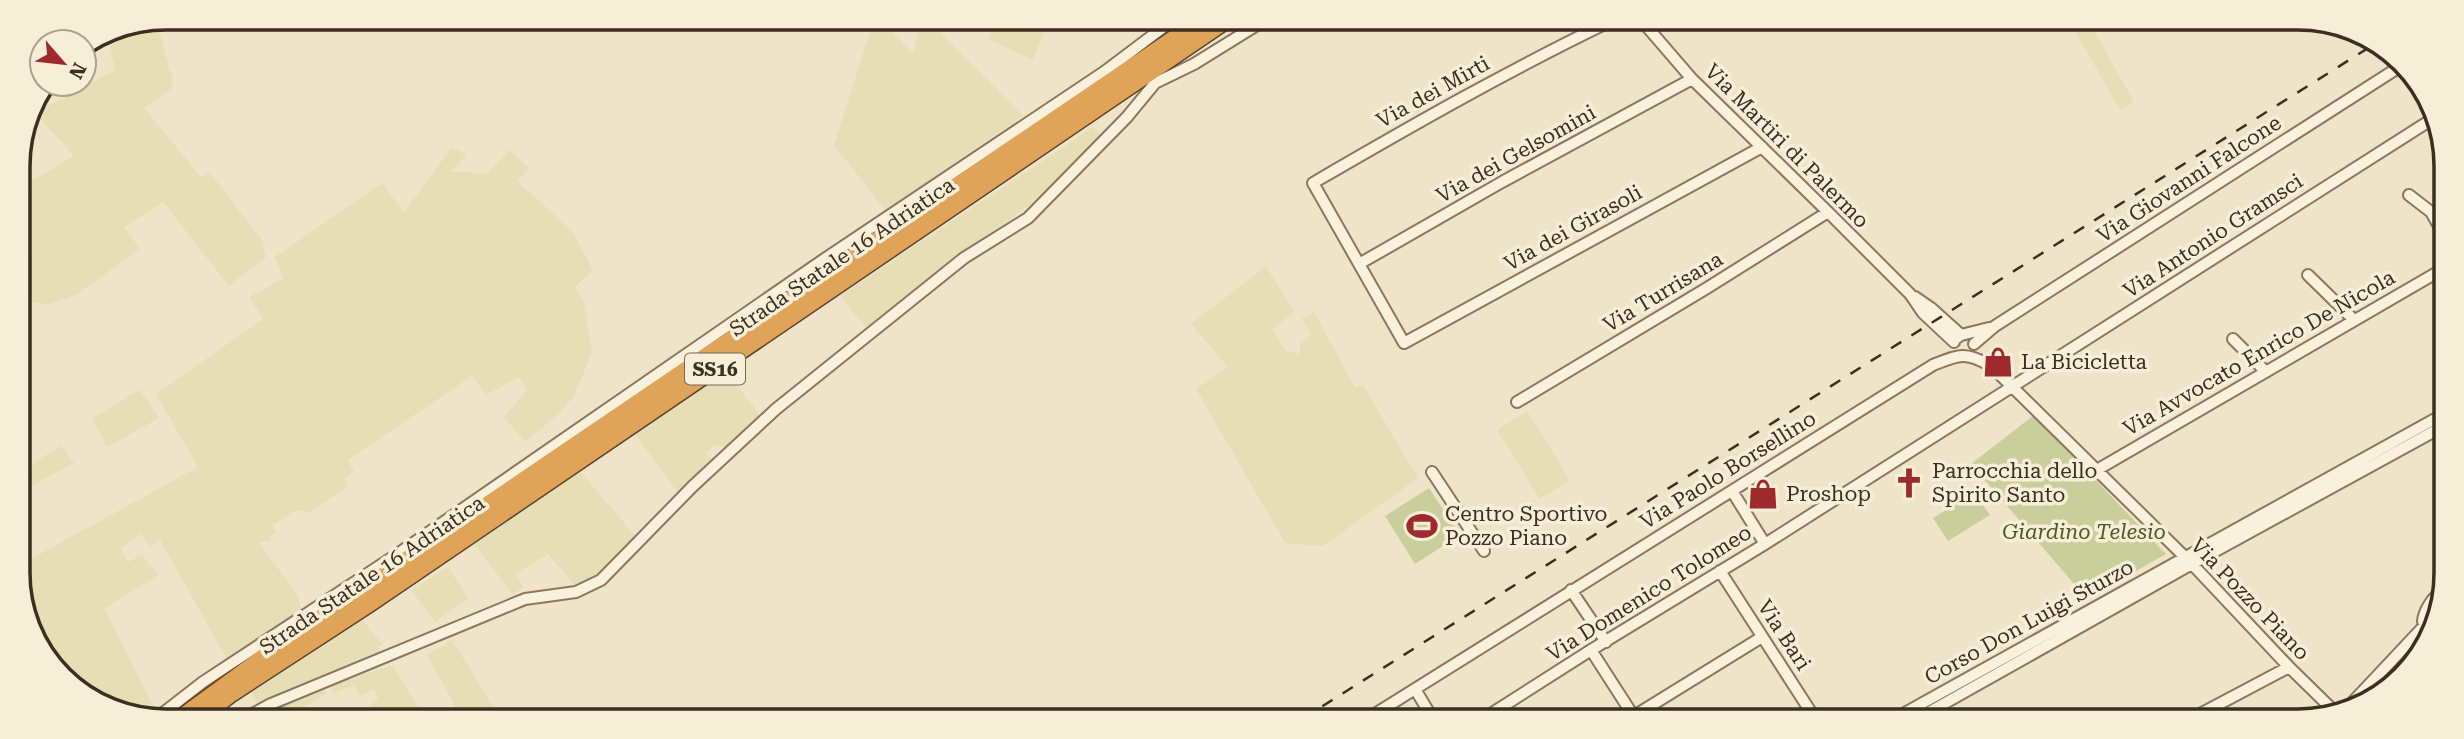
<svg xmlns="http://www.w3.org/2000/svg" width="2464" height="739" viewBox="0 0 2464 739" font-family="'Roboto Serif',serif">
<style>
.farmland{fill:#e6deb5}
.green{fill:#c9cf9b}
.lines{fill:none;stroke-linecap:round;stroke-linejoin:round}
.minor-casing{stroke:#8d765c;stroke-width:14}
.highway-casing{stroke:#5b4430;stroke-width:19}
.minor{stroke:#faf1dc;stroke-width:10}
.highway{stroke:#e0a458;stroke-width:16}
.rail{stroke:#3d2e20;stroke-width:2.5;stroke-dasharray:12 12;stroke-linecap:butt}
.labels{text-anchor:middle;stroke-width:7;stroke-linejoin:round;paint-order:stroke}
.shield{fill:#f7eed8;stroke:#756857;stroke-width:2}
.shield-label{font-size:19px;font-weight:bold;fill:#3d2e20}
.street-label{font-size:21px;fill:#3d2e20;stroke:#f7eed8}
.poi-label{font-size:21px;fill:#3d2e20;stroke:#f7eed8;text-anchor:start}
.park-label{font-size:21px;font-style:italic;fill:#4d5a26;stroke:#f7eed8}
.rim{fill:none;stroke:#3d2e20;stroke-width:3.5}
</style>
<rect width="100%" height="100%" fill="#f0e4c8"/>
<path class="farmland" d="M156 19 173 81 171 89 144 108 201 177 210 173 262 240 266 257 229 286 163 202 124 227 140 249 76 295 47 305 35 302 19 311 18 189 74 156 35 113 115 70 106 31Z
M874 19H879L913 54 921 21 936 28 1023 116 885 210 834 145Z
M997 19H1022L1047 25 1033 60 988 39Z
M2070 22H2089L2134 102 2120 110Z
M1093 127 1101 134 1073 165 1033 202 947 265 867 329 840 296Z
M451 148 467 154 451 172 488 173 509 150 530 168 517 181 573 232 593 270 574 288 583 299 592 352 575 394 562 411 525 442 504 417 527 390 519 377 486 395 472 376 348 460 354 472 345 478 347 487 310 512 296 510 272 525 276 532 270 537 271 540 259 543 297 594 303 613 228 661 160 540 151 547 140 534 121 548 128 562 142 555 158 575 104 609 157 713 154 717H128L61 678 20 602V565L198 467 156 394 263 319 249 297 283 279 275 257 382 183 404 213Z
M1266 266 1294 312 1272 330 1286 351 1299 354 1300 344 1311 335 1302 318 1314 312 1355 388 1363 385 1418 478 1323 546 1285 543 1196 389 1228 367 1191 324Z
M726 372 762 417 728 450 726 447 714 445 706 453 715 463 681 497 634 433Z
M140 390 159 418 107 447 92 418Z
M1527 411 1570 480 1540 499 1497 430Z
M61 446 74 463 20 492V471Z
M579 470 638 539 587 582 575 585 548 554 515 574 523 587 513 595 474 544Z
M448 567 468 598 435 622 411 590Z
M360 617 382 644 377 647 381 654 260 708 251 691Z
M452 640 475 677 500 717H461L427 655Z
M393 665 424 717H376L370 706 378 699 373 689 360 696 354 686 334 693 330 686Z
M319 684 326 693 290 717H252Z"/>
<path class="green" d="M2034 415 2166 554 2087 599 1971 464Z
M1429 488 1460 535 1415 564 1385 516Z
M1974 493 1990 515 1948 541 1933 518Z"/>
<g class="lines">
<g class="minor-casing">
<path id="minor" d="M1611 21C1509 70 1411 126 1313 183L1404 343 1762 147
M1642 21 1692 79 1828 212 1910 294 1923 313 1954 342
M2405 65 2423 95
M2409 195 2431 212 2443 233
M1359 264 1502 182 1692 79
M2308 275 2354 320
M1915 297 1931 308 1961 335
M1955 339 1961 335 1989 328
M2233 339 2266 372
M1974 344 1995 326 2404 64
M1985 360 2192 564 2289 667 2334 711
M1517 402 1707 288 1828 212
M2095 471 2443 269
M1432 472 1484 551
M1732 491 1765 544
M1720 571 1816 720
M1571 590 1606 642
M2431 626 2423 621C2424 611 2433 596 2442 592
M1591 650 1636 720
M1415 689 1433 719
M2349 706 2426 624
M1634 716 1762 637
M158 717 203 682 396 555 820 262 1104 72 1173 20
M247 717 271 704 525 599 576 592 601 580 693 486 776 409 964 258 1028 218 1127 117 1155 83 1194 64 1265 20
M1367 719 1933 365C1958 355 1965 351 1989 365
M1483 719 1591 650 1765 544 2434 118
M1892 720 2442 415
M1915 720 2192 564 2442 427
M2187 721 2289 667"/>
</g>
<g class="highway-casing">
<path id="highway" d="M182 717 269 653 1201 20
M201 717 231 694 369 604 1227 20"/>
</g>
<use href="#minor" class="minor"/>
<use href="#highway" class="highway"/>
<path class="rail" d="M1302 719 2373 45"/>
</g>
<defs>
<g id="shop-bare" transform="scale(2.415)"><path d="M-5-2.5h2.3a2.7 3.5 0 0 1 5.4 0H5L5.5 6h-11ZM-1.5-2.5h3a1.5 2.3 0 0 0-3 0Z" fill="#9e2a2b" stroke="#f7eed8" stroke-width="2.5" paint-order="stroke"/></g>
<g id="church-bare" transform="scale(2.415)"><path d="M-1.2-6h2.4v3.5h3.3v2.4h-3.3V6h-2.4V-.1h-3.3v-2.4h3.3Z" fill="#9e2a2b" stroke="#f7eed8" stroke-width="2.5" paint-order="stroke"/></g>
<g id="stadium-bare" transform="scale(2.415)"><path d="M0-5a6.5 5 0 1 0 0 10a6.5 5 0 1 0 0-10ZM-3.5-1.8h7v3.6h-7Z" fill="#9e2a2b" stroke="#f7eed8" stroke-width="2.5" paint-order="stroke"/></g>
</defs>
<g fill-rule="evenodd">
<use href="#shop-bare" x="1998" y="362"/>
<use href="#church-bare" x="1909" y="483"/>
<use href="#shop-bare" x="1763" y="494"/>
<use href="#stadium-bare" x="1422" y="526"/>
</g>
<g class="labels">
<rect class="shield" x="685" y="353.5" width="60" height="31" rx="5"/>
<g class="shield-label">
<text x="715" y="376">SS16</text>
</g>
<g class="street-label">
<text transform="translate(1433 92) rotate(-29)" y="7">Via dei Mirti</text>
<text transform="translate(1787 146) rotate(45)" y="7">Via Martiri di Palermo</text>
<text transform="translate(1516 154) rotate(-29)" y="7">Via dei Gelsomini</text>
<text transform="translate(2189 179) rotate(-33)" y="7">Via Giovanni Falcone</text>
<text transform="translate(1573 228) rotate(-29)" y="7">Via dei Girasoli</text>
<text transform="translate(2213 236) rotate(-33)" y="7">Via Antonio Gramsci</text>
<text transform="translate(842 257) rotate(-34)" y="7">Strada Statale 16 Adriatica</text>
<text transform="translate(1663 292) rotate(-31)" y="7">Via Turrisana</text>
<text transform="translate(2259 353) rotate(-30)" y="7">Via Avvocato Enrico De Nicola</text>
<text transform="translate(1728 470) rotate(-32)" y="7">Via Paolo Borsellino</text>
<text transform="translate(372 575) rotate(-34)" y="7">Strada Statale 16 Adriatica</text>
<text transform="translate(1649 593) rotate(-32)" y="7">Via Domenico Tolomeo</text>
<text transform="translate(2250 599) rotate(46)" y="7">Via Pozzo Piano</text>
<text transform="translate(2029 622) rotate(-29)" y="7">Corso Don Luigi Sturzo</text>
<text transform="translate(1784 635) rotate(57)" y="7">Via Bari</text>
</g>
<g class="poi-label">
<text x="2021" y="369">La Bicicletta</text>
<text x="1932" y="478">Parrocchia dello<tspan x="1932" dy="24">Spirito Santo</tspan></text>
<text x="1786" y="501">Proshop</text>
<text x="1445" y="521">Centro Sportivo<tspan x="1445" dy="24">Pozzo Piano</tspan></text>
</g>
<g class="park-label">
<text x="2084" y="539">Giardino Telesio</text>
</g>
</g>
<path d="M0 0H2464V739H0ZM166 30H2298A136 136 0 0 1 2434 166V573A136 136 0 0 1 2298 709H166A136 136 0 0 1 30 573V166A136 136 0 0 1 166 30Z" fill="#f7eed8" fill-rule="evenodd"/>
<path class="rim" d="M166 30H2298A136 136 0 0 1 2434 166V573A136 136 0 0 1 2298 709H166A136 136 0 0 1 30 573V166A136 136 0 0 1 166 30Z"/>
<g transform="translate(63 63) rotate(118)"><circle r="33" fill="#f7eed8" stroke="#ada18e" stroke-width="2"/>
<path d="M0-5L12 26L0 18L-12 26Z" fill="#9e2a2b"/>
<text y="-10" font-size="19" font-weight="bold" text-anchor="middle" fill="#3d2e20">N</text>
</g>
</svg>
